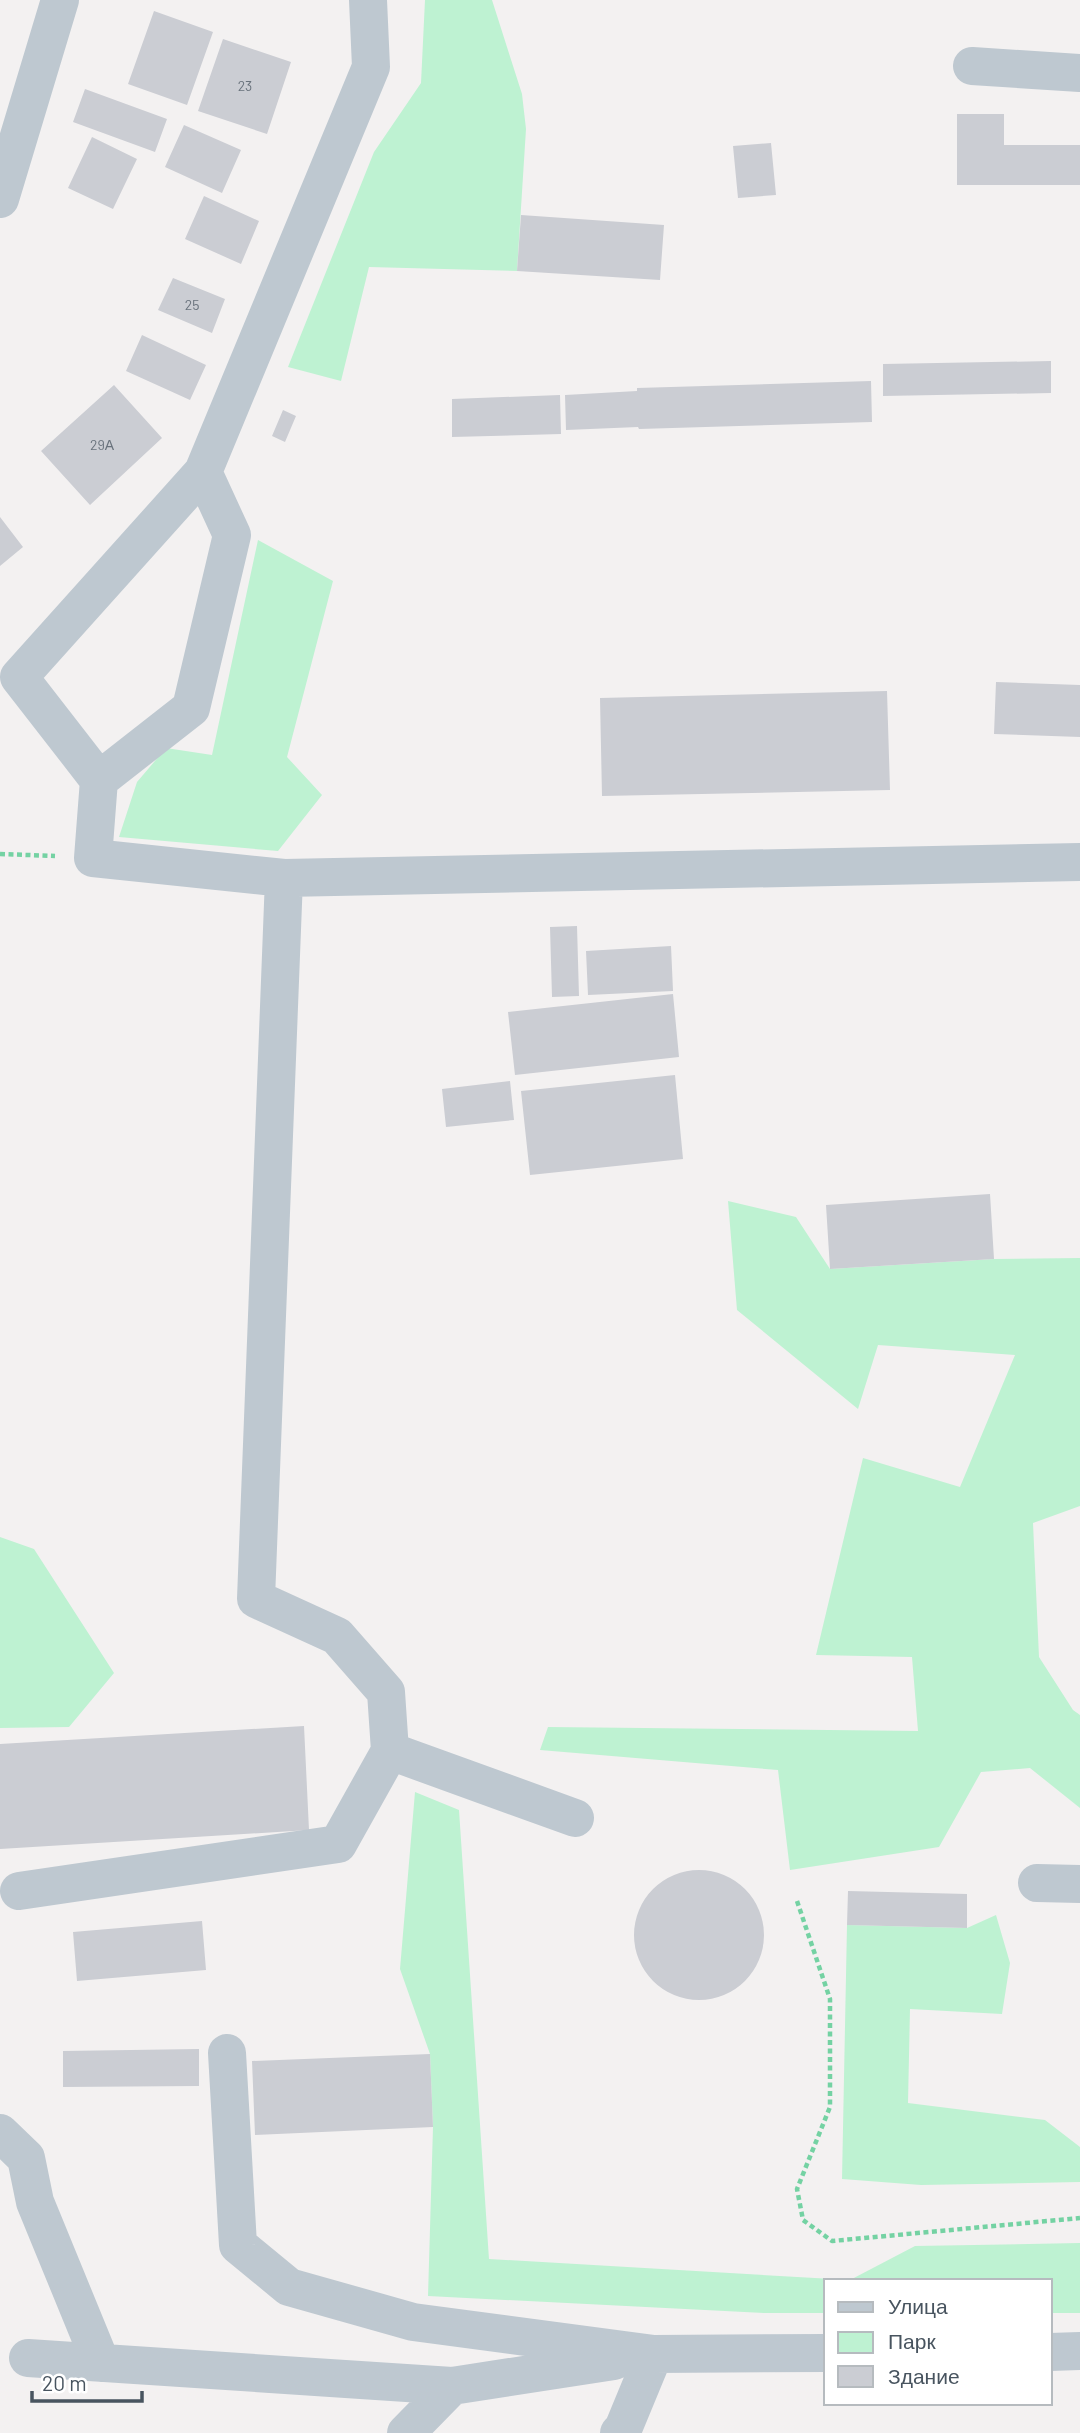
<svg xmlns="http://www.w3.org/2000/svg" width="1080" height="2433" viewBox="0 0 1080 2433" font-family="Barlow,sans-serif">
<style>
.green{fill:#bef2d2}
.building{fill:#cbcdd3}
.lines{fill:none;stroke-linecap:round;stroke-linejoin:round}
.path{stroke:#74d2a3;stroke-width:4.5;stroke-dasharray:5 3.5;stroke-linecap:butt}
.minor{stroke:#bec8d0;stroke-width:38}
.labels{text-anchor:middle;stroke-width:5;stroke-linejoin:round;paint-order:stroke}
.number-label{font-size:14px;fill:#69727c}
</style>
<rect width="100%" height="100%" fill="#f3f1f1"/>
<path class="green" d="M425 0H492L522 94 526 129 517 271 369 267 341 381 288 367 374 152 421 83Z
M258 540 333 581 287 757 322 795 278 851 119 837 137 782 166 748 212 755Z
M728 1201 796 1217 830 1269 994 1259 1080 1258V1506L1033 1523 1039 1657 1073 1710 1080 1715V1808L1030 1768 981 1772 939 1847 790 1870 778 1770 540 1750 548 1727 918 1731 912 1657 816 1655 863 1458 960 1487 1015 1355 878 1345 858 1409 737 1310Z
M0 1537 34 1549 114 1673 69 1727 0 1728Z
M415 1792 459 1810 489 2259 850 2280 915 2246 1080 2243V2313H1050V2281H826V2313H764L428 2296 433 2127 430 2054 400 1969Z
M996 1915 1010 1963 1002 2014 910 2009 908 2103 1045 2120 1080 2147V2182L921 2185 842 2179 847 1925 967 1928Z"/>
<path class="building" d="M154 11 213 32 187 105 128 84Z
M223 39 291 62 267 134 198 111Z
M85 89 167 119 155 152 73 122Z
M957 114H1004V145H1080V185H957Z
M184 125 241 150 222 193 165 167Z
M92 137 137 159 113 209 68 188Z
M771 143 776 195 738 198 733 146Z
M204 196 259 221 241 264 185 239Z
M521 215 664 225 660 280 517 271Z
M173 278 225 299 212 333 158 310Z
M142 335 206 365 190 400 126 371Z
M1051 361V393L883 396V364Z
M871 381 872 422 639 429 638 427 566 430 565 395 637 391V388Z
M114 385 162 438 90 505 41 451Z
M560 395 561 434 452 437V399Z
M283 410 296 416 285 442 272 436Z
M0 517 23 547 0 566Z
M996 682 1080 685V737L994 734Z
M887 691 890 790 602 796 600 698Z
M577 926 579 996 552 997 550 927Z
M671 946 673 991 588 995 586 951Z
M673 994 679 1057 515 1075 508 1012Z
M675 1075 683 1159 530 1175 521 1091Z
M510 1081 514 1120 446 1127 442 1089Z
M990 1194 994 1259 830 1269 826 1205Z
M304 1726 309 1830 0 1849V1744Z
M634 1935a65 65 0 1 1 130 0a65 65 0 1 1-130 0Z
M848 1891 967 1894V1928L847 1925Z
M202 1921 206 1970 77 1981 73 1932Z
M199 2049V2086L63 2087V2051Z
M430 2054 433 2127 255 2135 252 2061Z"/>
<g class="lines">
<path class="path" d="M0 854 55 856
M797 1901 830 1999V2107L797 2189 803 2220 832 2241 1080 2218"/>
<path class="minor" d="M368 0 371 67 203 472 232 535 191 708 99 780 93 858 284 878 1080 862
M972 66 1080 73
M0 199 60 0
M99 780 19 677 203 472
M390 1751 575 1818
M1037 1883 1080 1884
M19 1891 338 1844 390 1751 386 1692 337 1636 256 1599 284 878
M227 2053 238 2245 289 2287 413 2322 654 2354 826 2353
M0 2133 26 2158 35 2202 101 2363
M1050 2352 1080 2351
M28 2358 452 2386 614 2361
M406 2433 452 2386
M619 2433 623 2429 654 2354"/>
</g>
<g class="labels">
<g class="number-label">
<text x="245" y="91">23</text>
<text x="192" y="310">25</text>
<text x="102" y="450">29А</text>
</g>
</g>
<rect x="824" y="2279" width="228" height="126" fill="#ffffff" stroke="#b6bbbf" stroke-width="2"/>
<rect x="838" y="2302" width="35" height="10" fill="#bec8d0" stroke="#b6bbbf" stroke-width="2"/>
<text x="888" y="2314" font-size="21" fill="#48545f">Улица</text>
<rect x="838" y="2332" width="35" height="21" fill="#bef2d2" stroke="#b6bbbf" stroke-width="2"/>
<text x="888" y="2349" font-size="21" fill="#48545f">Парк</text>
<rect x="838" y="2366" width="35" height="21" fill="#cbcdd3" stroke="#b6bbbf" stroke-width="2"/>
<text x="888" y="2384" font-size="21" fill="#48545f">Здание</text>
<path d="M32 2391v10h110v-10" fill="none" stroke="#48545f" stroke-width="3.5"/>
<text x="42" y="2391" font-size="21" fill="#48545f" stroke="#ffffff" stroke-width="5" paint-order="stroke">20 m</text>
</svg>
